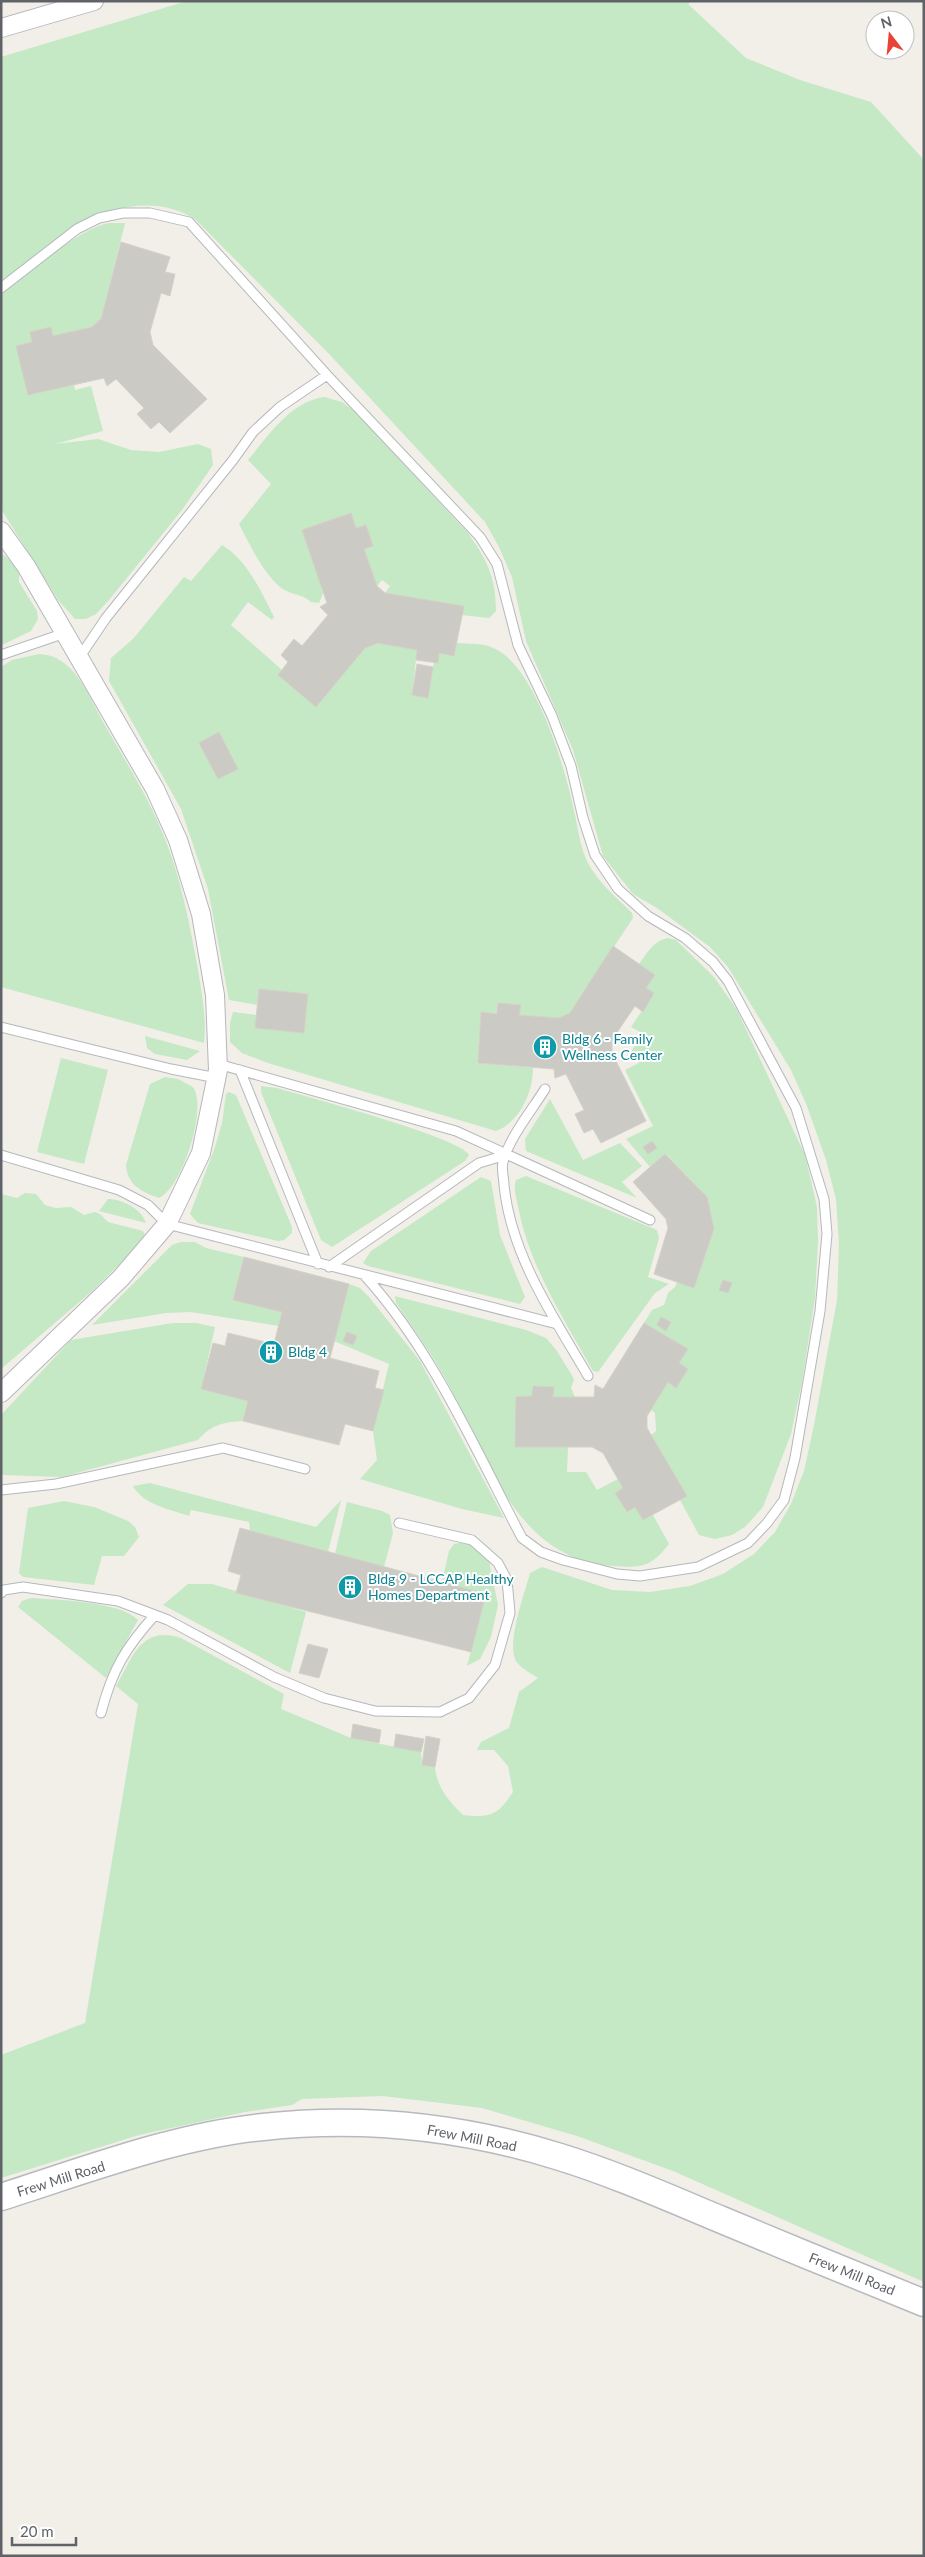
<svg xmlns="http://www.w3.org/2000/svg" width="925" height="2557" viewBox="0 0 925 2557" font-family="Lato,sans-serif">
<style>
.green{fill:#c5e8c5}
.building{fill:#cccac5;stroke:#d6d1c6}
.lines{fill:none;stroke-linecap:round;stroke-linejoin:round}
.lane-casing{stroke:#b5b8bc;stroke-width:11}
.street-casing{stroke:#b5b8bc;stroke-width:20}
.secondary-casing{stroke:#b6babf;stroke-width:29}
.lane{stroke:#fff;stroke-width:9}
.street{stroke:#fff;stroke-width:18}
.secondary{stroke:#fff;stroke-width:26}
.labels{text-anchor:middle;stroke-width:4;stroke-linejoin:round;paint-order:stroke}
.culture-label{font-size:14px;fill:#0d838f;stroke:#fff;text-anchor:start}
.street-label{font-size:14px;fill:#5f6368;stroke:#fff}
</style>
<rect width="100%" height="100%" fill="#f1efe8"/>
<path class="green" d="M187 1H689V5L746 58 800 80 871 102 924 160V2282L673 2171 577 2136 482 2108 383 2096 302 2099 292 2105 245 2112 139 2135 1 2178V2055L85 2023 138 1704 116 1686C133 1657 141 1625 181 1638L284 1694 281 1709 351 1738 421 1752 422 1764 435 1767C437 1788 448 1800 463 1815 491 1818 498 1815 513 1792L508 1766 494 1750H477L481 1742 509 1728 519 1692 538 1678C532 1674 520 1668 516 1661 506 1643 525 1593 530 1573L542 1567 612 1590 650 1592 690 1586 723 1574 754 1554 775 1532 791 1504 804 1471 814 1425 837 1300 839 1245 836 1199 826 1160 807 1106 791 1070 728 967 710 947 657 908 633 894 603 856 573 750 526 641 512 577 499 547 485 522 330 355 195 219C158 196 118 206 81 222L1 281V57Z
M109 223H125L101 319 92 327 53 336 51 327 30 332 32 342 17 346 28 395 74 385 75 390 91 386 103 431 55 444 98 439 131 450 159 452 198 444 211 449 213 465 182 510 109 600 96 614 86 619H75L58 600 1 509V294C31 273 75 230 109 223Z
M324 397 342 402 354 411 468 533C487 560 496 577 496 611L489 618 462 615 464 606 385 593 390 586 382 580 377 586 364 549 373 546 366 525 356 528 350 513 303 530 324 591 319 603 311 602C304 594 289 595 280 587 262 571 250 545 239 524L271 484 248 460C269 435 290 402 324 397Z
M222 545C247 560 261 591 274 617L272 620 248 602 231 625 282 670 278 675 316 707 365 648 378 643 417 650 412 695 428 698 434 662 439 653 454 656 457 643C467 644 481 643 491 647 534 662 564 765 573 806 578 826 579 846 589 865 599 883 617 898 632 913L633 918 570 1013 559 1018 519 1015 520 1005 497 1014 481 1012 478 1063 533 1068C533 1092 520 1122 496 1131L268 1063 242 1053 230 1042V1023L233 1012 256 1015 255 1028 304 1033 308 995 259 989 257 1005 229 1000 208 889 181 809 109 681 111 658 133 639 184 577 191 581Z
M1 553 19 567V582L37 611 38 619 31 631 2 645Z
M39 654C74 655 88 695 103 722 125 760 149 798 165 839 181 879 189 922 197 964 201 989 207 1018 204 1043L1 987V667L12 660Z
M668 938 676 940 714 977 737 1010 805 1155 817 1207 818 1242 815 1298 802 1382 791 1434 763 1507 745 1527 732 1535 715 1539 699 1535 680 1500 687 1496 651 1435 656 1431 655 1413 651 1410 668 1382 676 1387 688 1369 679 1363 687 1349 644 1323 652 1310 664 1305 668 1293 675 1287 677 1282 694 1288 714 1229 707 1197 666 1154 650 1167 626 1139 653 1126 625 1070 639 1063 632 1050 644 1034 631 1027 654 993 646 988 655 975 639 964C648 952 653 941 668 938Z
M145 1036 200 1051 187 1060 155 1054 147 1048Z
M61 1058 108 1070 84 1164 37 1152Z
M165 1077 178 1079 193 1087C208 1108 182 1188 159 1198 142 1192 127 1185 126 1165L150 1084Z
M261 1086 277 1088C304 1096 462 1138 469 1155L465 1161 332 1247 321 1240 261 1092Z
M229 1092 236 1095 292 1227V1233L284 1240 278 1241 198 1223 190 1214 215 1147 222 1123 226 1094Z
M550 1099 583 1160 620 1143 642 1166 622 1182 637 1198 526 1151 525 1139Z
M526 1176 657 1230 659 1238 648 1277 669 1284 655 1293 598 1372 593 1371C564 1319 529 1266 518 1206 516 1197 513 1188 516 1180Z
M481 1177 491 1181 500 1235 525 1297 520 1304 368 1266 363 1263 371 1251Z
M25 1193 36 1194 45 1205 56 1208 71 1207 84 1215 95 1212 100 1214 108 1222 143 1231 145 1235 124 1260 91 1292 1 1369V1194L17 1198Z
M108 1199C122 1199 142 1209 146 1223L99 1211Z
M181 1242H195L206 1248 244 1257 233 1300 282 1312 279 1326 191 1312 166 1313 92 1325 172 1245Z
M349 1284 360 1288 369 1297 420 1361 504 1518 462 1509 360 1479 377 1460 373 1431 389 1364 334 1341Z
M395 1296 526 1330 546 1338 557 1351 574 1379 571 1388 575 1397H553L554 1387 533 1386 532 1396 517 1397 515 1447H568L567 1472H586L597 1490 618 1479 623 1488 615 1493 626 1511 635 1507 643 1520 653 1515 669 1544C651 1567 642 1568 614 1566 518 1561 488 1460 451 1389 435 1358 415 1331 396 1303Z
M173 1323H196L215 1327 201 1389 248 1401 243 1421C223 1422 211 1425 198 1440L62 1477 1 1475V1415L71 1340Z
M150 1483 316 1527 341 1500 328 1552 250 1531 249 1522 191 1510 189 1516C169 1509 144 1505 133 1486Z
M64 1501 94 1507 128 1521 135 1527 139 1537 124 1556H102L94 1585 23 1577 19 1573 28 1508Z
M347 1502 382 1511 390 1515 393 1533 384 1567 335 1554Z
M465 1542 475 1546 489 1561 498 1605 491 1637 480 1659 467 1666 486 1594 442 1582 449 1551 454 1544Z
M188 1584H212L306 1612 290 1673 163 1605Z
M31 1598C56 1600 120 1601 138 1620L106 1678 18 1607 22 1601Z"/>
<path class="building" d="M121 242 170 257 165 272 175 274 170 296 161 293 150 332 153 345 207 399 170 433 159 422 151 429 137 414 144 408 116 379 107 386 104 378 28 395 16 346 32 342 30 332 51 327 53 336 92 327 101 319Z
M351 513 356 528 366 525 373 546 364 549 377 586 385 593 464 606 454 656 439 653 438 663 416 660 417 650 378 643 365 648 316 707 278 675 288 662 281 655 294 639 302 646 328 615 320 607 327 603 302 530Z
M417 664 433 667 428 698 412 695Z
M219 732 238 769 218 779 199 743Z
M613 946 655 975 646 988 654 993 643 1012 635 1006 612 1040V1053L646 1121 601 1143 593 1129 584 1133 575 1114 584 1110 566 1074 555 1078 554 1069 478 1063 481 1012 497 1014 498 1003 521 1005 519 1015 559 1018 570 1013Z
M259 989 308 994 304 1033 255 1028Z
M652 1141 657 1148 648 1154 643 1147Z
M665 1154 707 1197 714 1229 694 1288 654 1274 668 1228 666 1219 633 1182Z
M244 1257 349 1284 330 1358 379 1371 375 1388 384 1390 373 1431 345 1424 339 1445 243 1421 248 1401 201 1389 213 1343 225 1346 228 1333 274 1344 282 1312 233 1300Z
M723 1280 732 1283 728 1293 719 1290Z
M661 1317 671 1322 666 1331 657 1325Z
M644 1323 688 1349 679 1363 688 1369 676 1388 668 1382 647 1416V1428L687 1496 643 1520 635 1507 627 1512 615 1493 623 1488 603 1453 592 1447H515L516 1397 532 1396 533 1386 554 1387 553 1397H594L595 1385 603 1389Z
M347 1332 357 1336 353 1345 343 1341Z
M240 1528 486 1594 471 1652 236 1593 241 1575 228 1571Z
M308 1644 328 1649 319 1678 299 1673Z
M353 1724 381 1730 379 1743 351 1738Z
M396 1734 424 1739 421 1752 394 1747Z
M426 1736 440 1739 435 1767 422 1765Z"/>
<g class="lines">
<g class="lane-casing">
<path id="lane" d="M1 288 77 229 99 218 123 213H150L189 222 327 375 480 537 497 564 518 645 552 716 571 766 583 818 595 855 618 889 648 916 685 938 713 962 728 981 796 1108 824 1199 827 1234 820 1311 795 1458 784 1500 767 1523 748 1543 698 1567 640 1576 617 1574 563 1560 541 1552 522 1538C475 1449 433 1351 365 1276
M1 655 65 633
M79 658 106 618 233 460 253 432 280 407 327 375
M1 1027 171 1069 217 1078
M218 1064 456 1131 650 1220
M240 1070 318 1264
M545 1089C532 1110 509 1138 503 1162 501 1168 504 1178 504 1185 511 1255 553 1316 588 1376
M1 1155 119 1190 148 1205 167 1224 557 1324
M329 1267 479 1163 506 1155
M1 1490 56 1484 223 1448 305 1469
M1 1593 4 1590 23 1587 118 1601 168 1620 274 1677 324 1698 375 1711 440 1712 469 1698 495 1665 510 1613 507 1580 498 1563 472 1540 399 1523
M101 1713C112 1670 126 1647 155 1615"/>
</g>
<g class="street-casing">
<path id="street" d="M1 28 94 1
M1 531 26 566 155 789 178 840 201 914 215 995 218 1070 201 1153 167 1224 121 1278 1 1393"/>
</g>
<g class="secondary-casing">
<path id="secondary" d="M1 2197C83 2171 178 2135 263 2127 363 2116 464 2127 560 2157 615 2174 669 2198 722 2220 789 2248 857 2276 924 2303"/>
</g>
<use href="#lane" class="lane"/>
<use href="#street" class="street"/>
<use href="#secondary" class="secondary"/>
</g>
<defs>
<g id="building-disc" transform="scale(1.25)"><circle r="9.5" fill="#0f9aa8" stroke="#fff"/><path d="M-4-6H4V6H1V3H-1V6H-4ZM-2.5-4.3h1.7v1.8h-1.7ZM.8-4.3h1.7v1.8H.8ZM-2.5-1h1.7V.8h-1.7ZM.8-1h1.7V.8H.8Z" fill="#fff"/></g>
</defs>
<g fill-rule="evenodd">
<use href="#building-disc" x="545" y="1047"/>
<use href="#building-disc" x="271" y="1352"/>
<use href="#building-disc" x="350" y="1587"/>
</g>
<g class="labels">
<g class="culture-label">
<text x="562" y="1044">Bldg 6 - Family<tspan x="562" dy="16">Wellness Center</tspan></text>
<text x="288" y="1357">Bldg 4</text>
<text x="368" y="1584">Bldg 9 - LCCAP Healthy<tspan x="368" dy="16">Homes Department</tspan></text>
</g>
<g class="street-label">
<text transform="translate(472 2138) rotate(11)" y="5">Frew Mill Road</text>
<text transform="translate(61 2179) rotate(-17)" y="5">Frew Mill Road</text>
<text transform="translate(852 2274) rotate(22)" y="5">Frew Mill Road</text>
</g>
</g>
<rect width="925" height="2557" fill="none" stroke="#5f6368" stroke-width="5"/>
<g transform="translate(890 35) rotate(344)"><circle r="24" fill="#ffffff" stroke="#bfc1c3"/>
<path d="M0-4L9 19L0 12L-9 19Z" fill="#ea4335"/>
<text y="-8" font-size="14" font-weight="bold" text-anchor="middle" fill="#5f6368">N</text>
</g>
<path d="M12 2537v8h64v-8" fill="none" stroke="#5f6368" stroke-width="2.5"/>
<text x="20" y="2537" font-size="15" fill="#5f6368" stroke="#ffffff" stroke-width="4" paint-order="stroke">20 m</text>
</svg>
